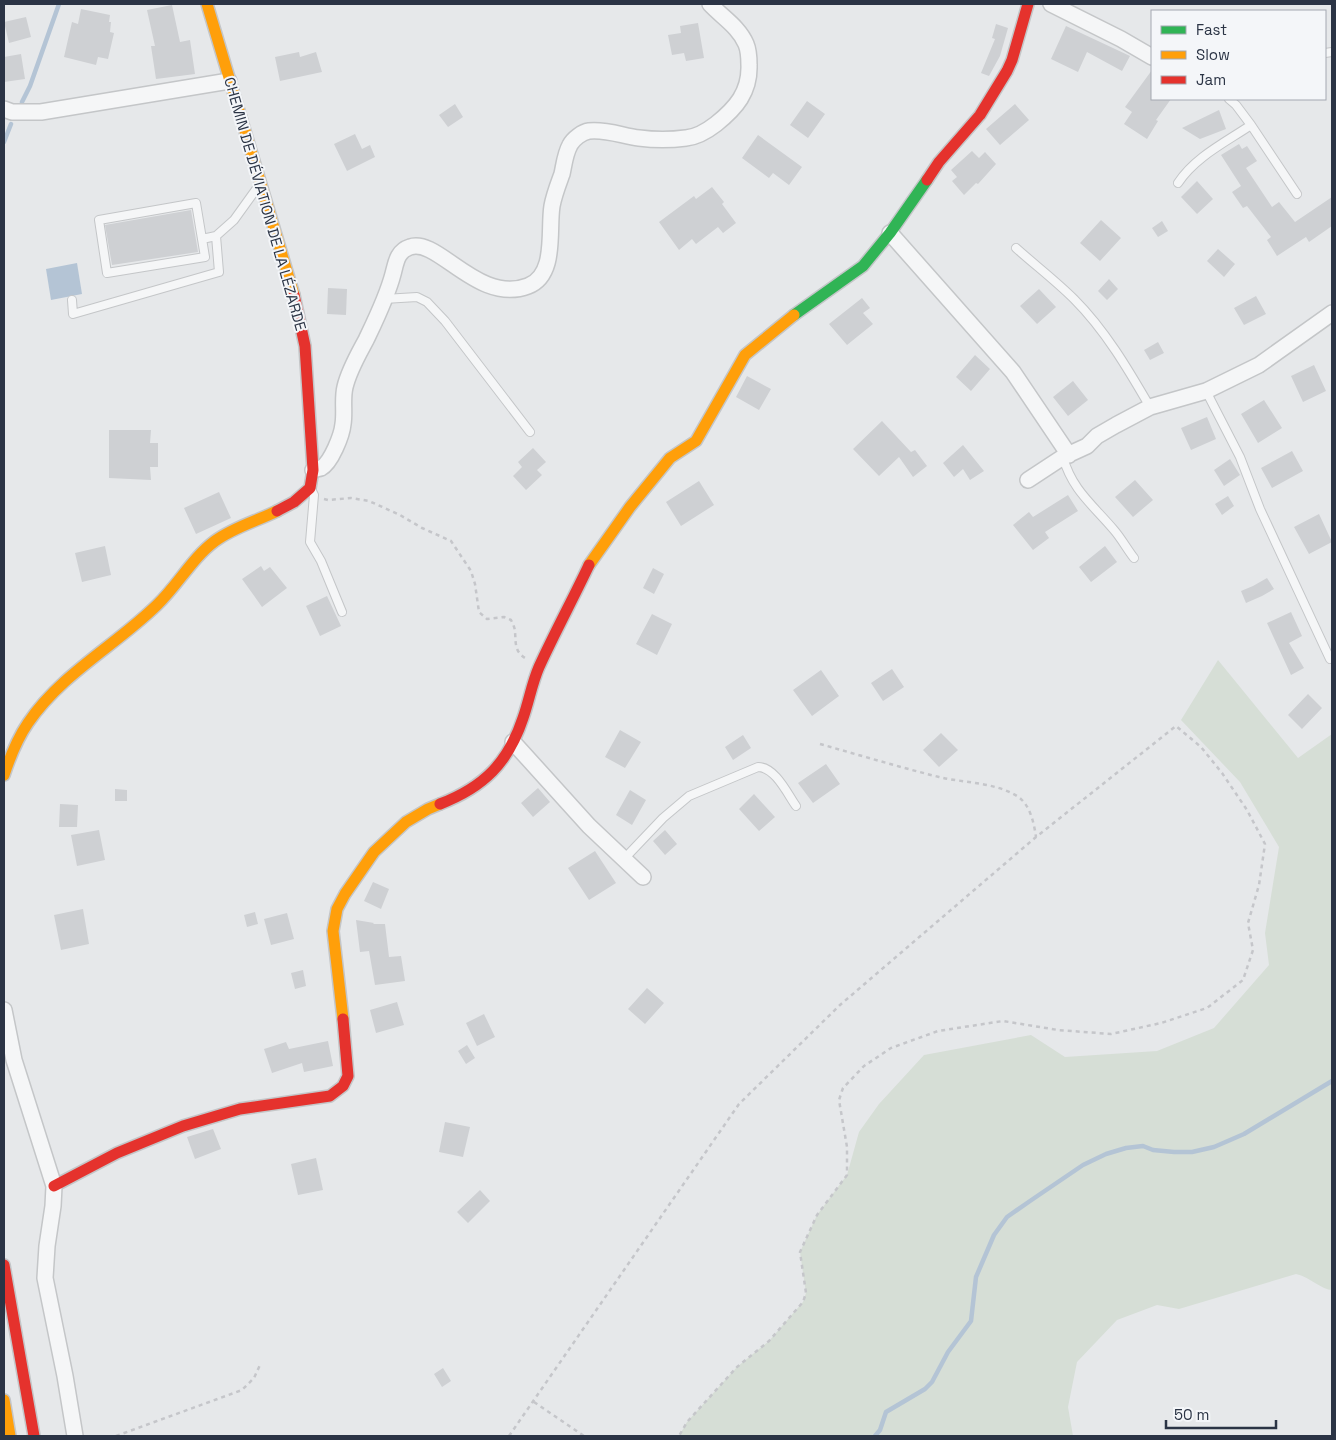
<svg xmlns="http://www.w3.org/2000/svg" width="1336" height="1440" viewBox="0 0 1336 1440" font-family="'Space Grotesk',sans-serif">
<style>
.green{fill:#d6ded6}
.water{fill:#b4c4d5}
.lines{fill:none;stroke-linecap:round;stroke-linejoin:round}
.stream{stroke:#b4c4d5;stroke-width:4.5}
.building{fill:#ced0d3}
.lane-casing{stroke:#c4c6c8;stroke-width:10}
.street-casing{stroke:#c4c6c8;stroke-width:18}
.fast-casing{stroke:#c4c6c8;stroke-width:14}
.slow-casing{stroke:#c4c6c8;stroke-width:14}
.jam-casing{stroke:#c4c6c8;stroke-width:14}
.path{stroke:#c5c6ca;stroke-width:2.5;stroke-dasharray:4 4;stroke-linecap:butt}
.lane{stroke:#f5f6f7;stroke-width:8}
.street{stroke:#f5f6f7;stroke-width:15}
.fast{stroke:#30b455;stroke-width:11}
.slow{stroke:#ff9f0a;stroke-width:11}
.jam{stroke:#e5322d;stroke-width:11}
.labels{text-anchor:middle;stroke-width:4;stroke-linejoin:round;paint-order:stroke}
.street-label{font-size:15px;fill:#2b3445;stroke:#f4f6f9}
</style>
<rect width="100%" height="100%" fill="#e6e8ea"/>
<path class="green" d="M1218 660 1298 758 1332 734V1290C1322 1290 1310 1277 1296 1274L1179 1309 1157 1305 1117 1320 1077 1362 1068 1407 1073 1436H679L687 1422 737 1367 769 1341 803 1302 806 1293 800 1252 817 1215 847 1175 859 1132 879 1104 924 1055 1031 1035 1065 1057 1157 1051 1214 1028 1269 965 1265 933 1279 847 1240 782 1181 720Z"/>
<path class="water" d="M77 263 82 294 51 300 46 269Z"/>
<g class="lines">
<path class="stream" d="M22 102 30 86 59 4
M4 142 11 124
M875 1436 880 1430 886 1412 925 1389 932 1382 948 1352 971 1321 976 1277 994 1235 1007 1217 1030 1201 1083 1165 1106 1154 1126 1148 1143 1146 1153 1150 1174 1152H1192L1214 1147 1244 1134 1332 1081"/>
</g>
<path class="building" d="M172 5 180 42 190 40 195 74 156 79 151 46H155L147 10Z
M81 9 110 15 109 22H111L110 32 114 33 108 59 98 57 96 65 64 57 72 22 78 24Z
M26 17 31 37 9 43 4 22Z
M698 23 704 58 686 61 684 53 672 55 668 35 681 33 680 26Z
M996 24 1008 28 1000 56 989 76 981 73 995 39 992 38Z
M1066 26 1130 56 1122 71 1087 52 1078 72 1051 59Z
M299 52 300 57 316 52 322 72 280 81 275 57Z
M21 54 25 79 4 82V57Z
M1152 70V99H1171L1156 120 1158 121 1147 139 1124 124 1132 112 1125 107Z
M807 101 825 114 808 138 790 125Z
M455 104 463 117 448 127 439 115Z
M1015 104 1029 120 1000 145 986 129Z
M1219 110 1226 129 1200 139 1182 128Z
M355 134 362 149 370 145 375 157 347 171 334 144Z
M758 135 802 167 789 185 773 173 769 178 742 158Z
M1239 144 1242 149 1247 146 1257 161 1246 168 1272 207 1279 202 1295 222 1332 197V226L1309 242 1306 237 1277 256 1267 240 1271 237 1247 206 1243 208 1232 192 1241 186 1221 155Z
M972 151 979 158 985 152 996 164 978 184 976 183 964 195 952 181 957 177 951 170Z
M1197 181 1213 199 1197 214 1181 197Z
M712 187 724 202 722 204 736 223 723 233 718 227 696 244 692 239 679 250 659 222 694 196 696 199Z
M191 210 198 252 112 265 105 225Z
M1101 220 1121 238 1100 261 1080 243Z
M1162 221 1168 231 1158 237 1152 228Z
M1218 249 1235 264 1224 277 1207 261Z
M1109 279 1118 289 1107 300 1098 291Z
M328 288 347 289 346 315 327 314Z
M1039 289 1056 307 1037 324 1020 306Z
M1256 296 1266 314 1244 325 1234 308Z
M862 298 870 308 863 313 873 324 847 345 829 324Z
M1158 342 1164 353 1150 360 1144 350Z
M975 355 990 369 971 391 956 377Z
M1314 365 1326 391 1303 402 1291 376Z
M747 376 771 389 759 410 736 397Z
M1073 381 1088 400 1068 416 1053 397Z
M1264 400 1282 428 1258 443 1241 414Z
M1207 417 1216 439 1191 450 1181 428Z
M882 421 911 452 915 450 927 466 913 477 899 457 879 476 853 449Z
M109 430H151L150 443H158V467H150L151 480 109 478Z
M963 445 984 471 970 480 963 469 954 477 943 463Z
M533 448 546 462 537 470 542 475 526 490 513 476 522 467 518 462Z
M1292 451 1303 471 1272 488 1261 468Z
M1230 459 1240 475 1224 486 1214 470Z
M1135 480 1153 500 1133 517 1115 497Z
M699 481 714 505 681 526 666 502Z
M219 492 231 518 196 534 184 508Z
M1068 495 1078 511 1045 532 1049 538 1033 550 1013 525 1029 512 1033 517Z
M1228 496 1234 506 1222 515 1215 504Z
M1319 514 1332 542 1309 554 1294 527Z
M105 546 111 575 82 582 75 553Z
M1105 546 1117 562 1091 582 1079 567Z
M261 566 264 571 270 567 287 588 262 607 242 579Z
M653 568 664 574 654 594 643 588Z
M1267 578 1274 589 1262 596 1246 603 1241 591 1253 586Z
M327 596 341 626 320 636 306 606Z
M1291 612 1302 636 1289 643 1304 668 1291 675 1267 623Z
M652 614 672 624 657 655 636 644Z
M892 669 904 687 883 701 871 683Z
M821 670 839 696 812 716 793 690Z
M1308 694 1322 708 1302 729 1288 715Z
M620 730 641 742 625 768 605 757Z
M941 733 958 750 939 767 923 750Z
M743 735 751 748 733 760 725 747Z
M826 764 840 784 813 803 798 783Z
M538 788 550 802 533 817 521 803Z
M115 789 127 790V801H115Z
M630 790 646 800 632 825 616 815Z
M754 794 775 817 759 831 739 809Z
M60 804 78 805 77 827H59Z
M99 830 105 860 77 866 71 835Z
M665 830 677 844 665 855 653 841Z
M595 851 616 883 589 900 568 868Z
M373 882 389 889 381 909 364 901Z
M83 909 89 944 61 950 54 915Z
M255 912 258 924 247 927 244 915Z
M287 913 294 939 271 945 264 919Z
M356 920 374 923 373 924H385L389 957 401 956 405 981 375 985 369 951 360 952Z
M303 970 306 986 295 989 291 973Z
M647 988 664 1003 645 1024 628 1009Z
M397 1002 404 1025 376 1033 370 1010Z
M484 1014 495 1037 477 1046 466 1023Z
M328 1041 333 1066 304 1072 302 1063 272 1073 264 1049 286 1042 289 1049Z
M467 1045 475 1058 466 1064 458 1051Z
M445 1122 470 1127 463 1157 439 1152Z
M213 1129 221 1149 195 1159 187 1137Z
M316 1158 323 1190 298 1195 291 1164Z
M480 1190 490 1201 468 1223 457 1212Z
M443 1368 451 1381 442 1387 434 1374Z"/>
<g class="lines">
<g class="lane-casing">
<path id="lane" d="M1325 53 1332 52
M1229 99 1236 105 1251 125 1297 194
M1178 183C1195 157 1226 142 1251 125
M202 239 205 257 107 273 99 220 196 203 202 239 216 236
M1016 248C1035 265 1056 281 1074 299 1105 330 1128 369 1150 407
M384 299 417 297 427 302 445 321 530 432
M72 300 73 314 219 272 216 236 234 220 257 188
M1206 391 1240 457 1260 509 1330 659
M1063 457C1072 490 1093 505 1114 530 1121 538 1127 549 1134 558
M312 491 314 495 310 542 321 561 342 612
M624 859 663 818 689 796 758 767C775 767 787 793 796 806"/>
</g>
<g class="street-casing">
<path id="street" d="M1051 4 1121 39 1152 57
M4 109 12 112H41L229 81
M890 233 1013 372 1069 455
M313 470C315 469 318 469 321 468 331 463 342 435 343 424 345 412 342 399 345 387 349 370 358 355 366 340 376 319 387 297 393 274 396 263 397 251 410 247 438 237 478 305 528 286 557 275 548 230 552 206 554 195 558 185 562 174 564 165 565 154 570 145 573 139 582 132 589 131 606 129 623 136 639 138 654 140 671 140 686 138 697 137 707 131 716 124 736 108 750 92 749 65 749 58 749 51 746 44 739 27 722 17 710 4
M1028 480 1063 457 1087 446 1097 436 1116 425 1150 407 1206 391 1259 365 1332 313
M513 742 589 826 643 877
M4 1010 14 1060 54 1186 53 1206 47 1246 45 1278 65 1376 75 1436"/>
</g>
<g class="fast-casing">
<path id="fast" d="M794 315 863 266 890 233 927 180"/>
</g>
<g class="slow-casing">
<path id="slow" d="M207 4 294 295
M589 565 630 507 670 458 696 441 745 355 794 315
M4 775C10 757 17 739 28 723 61 674 115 646 157 605 178 585 192 558 215 541 234 527 257 521 277 511
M343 1019 333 931 337 909 345 894 374 852 406 822 428 809 440 804
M4 1400 10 1436"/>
</g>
<g class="jam-casing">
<path id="jam" d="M927 180 939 162 980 115 1007 71 1012 60 1028 4
M277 511 294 502 310 488 313 470 305 346 294 295
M440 804C484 787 508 763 523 718 529 701 532 683 539 667 555 632 573 599 589 565
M54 1186 117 1153 183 1126 240 1109 330 1096 343 1086 348 1076 343 1019
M4 1265 34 1436"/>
</g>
<path class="path" d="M324 499 328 500 351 498 369 501 400 515 422 528 451 541 471 571 475 584 479 612 487 619 504 617 511 620C513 624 515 628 515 632 516 642 514 651 525 658
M820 744C859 755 899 767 939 777 964 783 994 782 1017 796 1030 804 1034 823 1036 837
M534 1402 584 1436
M116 1436 242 1390 254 1378 260 1365
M509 1436 739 1104 840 1005 1036 837 1176 726 1201 747 1222 773 1247 810 1265 844 1259 885 1248 923 1253 950 1243 980 1207 1008 1161 1023 1111 1034 1058 1030 1003 1021 938 1031 891 1048 864 1066 843 1088 839 1100 847 1147V1175L817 1215 800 1252 806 1293 803 1302 769 1341 737 1367 687 1422 679 1436"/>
<use href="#lane" class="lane"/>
<use href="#street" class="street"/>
<use href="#fast" class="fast"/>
<use href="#slow" class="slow"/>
<use href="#jam" class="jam"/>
</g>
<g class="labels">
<g class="street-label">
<text transform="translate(265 204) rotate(74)" y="5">CHEMIN DE DÉVIATION DE LA LÉZARDE</text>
</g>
</g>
<rect width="1336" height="1440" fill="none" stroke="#2b3445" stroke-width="10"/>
<rect x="1151" y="10" width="175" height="90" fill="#f4f6f9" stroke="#a4a8b1"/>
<rect x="1161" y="26" width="25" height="8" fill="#30b455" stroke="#a4a8b1"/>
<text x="1196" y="35" font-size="15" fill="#2b3445">Fast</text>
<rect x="1161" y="51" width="25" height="8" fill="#ff9f0a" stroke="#a4a8b1"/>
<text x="1196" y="60" font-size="15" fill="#2b3445">Slow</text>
<rect x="1161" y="76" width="25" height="8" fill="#e5322d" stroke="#a4a8b1"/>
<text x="1196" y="85" font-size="15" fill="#2b3445">Jam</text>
<path d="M1166 1420v8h110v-8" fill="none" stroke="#2b3445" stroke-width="2.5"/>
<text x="1174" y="1420" font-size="15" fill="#2b3445" stroke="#f4f6f9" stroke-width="4" paint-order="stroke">50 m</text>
</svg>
